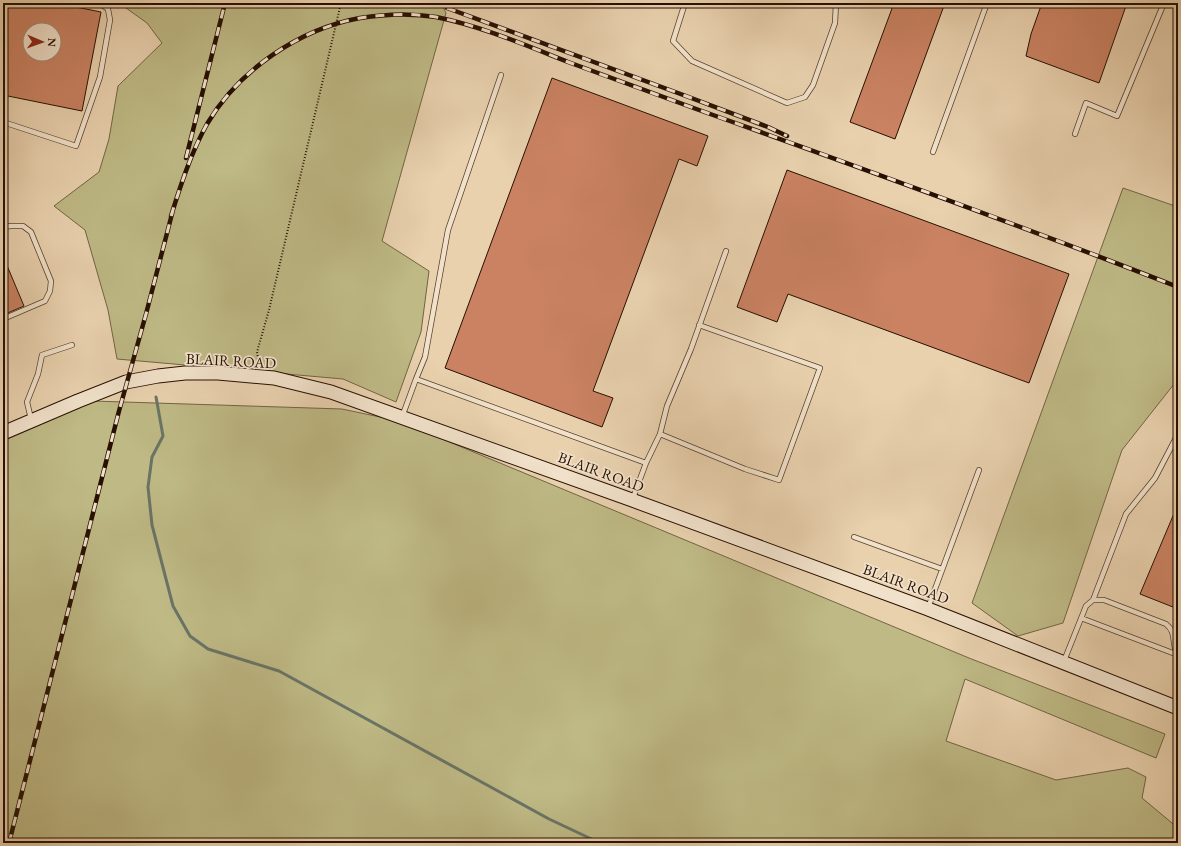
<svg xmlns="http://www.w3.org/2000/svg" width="1181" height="846" viewBox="0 0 1181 846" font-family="'EB Garamond',serif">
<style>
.green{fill:#beb985;stroke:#726443}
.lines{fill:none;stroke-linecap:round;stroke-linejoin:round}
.stream{stroke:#6a7465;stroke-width:3}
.building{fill:#ca8262;stroke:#270f01;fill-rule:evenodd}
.lane-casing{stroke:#58402c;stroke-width:6}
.secondary-casing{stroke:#270f01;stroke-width:15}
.path{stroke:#270f01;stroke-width:2;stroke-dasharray:1 2;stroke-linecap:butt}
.lane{stroke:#f1e1ca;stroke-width:4.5}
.secondary{stroke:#f1e1ca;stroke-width:13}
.rail-casing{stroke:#270f01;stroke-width:4.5}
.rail{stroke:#f1e1ca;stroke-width:3;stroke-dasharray:9;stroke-linecap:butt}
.labels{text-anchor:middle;stroke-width:3.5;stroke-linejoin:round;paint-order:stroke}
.street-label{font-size:15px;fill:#270f01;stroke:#f1e1ca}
</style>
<rect width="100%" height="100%" fill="#e9d1ae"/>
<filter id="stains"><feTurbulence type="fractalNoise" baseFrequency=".005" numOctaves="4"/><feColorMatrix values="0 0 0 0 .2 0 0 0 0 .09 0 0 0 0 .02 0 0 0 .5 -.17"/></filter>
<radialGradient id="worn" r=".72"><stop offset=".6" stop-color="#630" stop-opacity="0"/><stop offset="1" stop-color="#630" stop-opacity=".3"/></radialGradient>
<path class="green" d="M119 3H441L446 13 382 241 429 271 421 332 396 402 343 379 117 359 108 310 85 230 54 206 99 172 109 139 118 86 162 43 147 23Z
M1123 188 1178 207V379L1122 450 1063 623 1018 636 972 603Z
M93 401 342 409 399 421 969 658 1165 734 1156 758 965 679 946 741 1056 780 1128 768 1146 777 1142 798 1178 828V843H3V633L6 621 3 628V441Z"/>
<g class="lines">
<path class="stream" d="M156 397 163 436 152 457 148 487 152 525 173 606 190 636 208 649 279 671 549 819 600 843"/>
</g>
<path class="building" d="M3 3H56L101 12 82 111 3 95ZM30 30H54V54H30Z
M894 3H945L895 139 850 122Z
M1042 3H1127L1099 83 1026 56 1031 34Z
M552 78 708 136 697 166 679 159 593 391 613 398 602 427 445 368Z
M787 170 1069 274 1029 383 788 294 777 322 737 307Z
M3 256 24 306 3 315Z
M1178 504V609L1140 594Z"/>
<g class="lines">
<g class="lane-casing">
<path id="lane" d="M685 3 673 41 692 61 787 103 805 97 813 85 835 23 836 3
M501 75 448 230 425 357 416 379 646 463
M3 122 76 146 100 77 110 20 108 9 99 3
M1075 134 1086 103 1117 116 1164 3
M933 152 987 3
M3 227 11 226H23L31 232 51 281 50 291 45 301 3 319
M402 417 416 379
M31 419 27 402 38 374 42 355 72 345
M660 434 745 469 779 480 820 368 699 325
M633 498 646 463 660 434 667 406 691 349 726 251
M854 537 942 569
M1093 600 1126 514 1155 478 1178 434
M928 608 979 470
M1081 618 1178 655
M1064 661 1086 606 1093 600H1104L1166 624C1178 634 1170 642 1178 655"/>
</g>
<g class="secondary-casing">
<path id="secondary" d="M3 433 78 401 126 382 158 376 185 373H218L274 378 331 392 632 500 928 609 1178 708"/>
</g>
<path class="path" d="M259 365 257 352 269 310 341 3"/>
<use href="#lane" class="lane"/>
<use href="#secondary" class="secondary"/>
<g class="rail-casing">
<path id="rail" d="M447 8 686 96 768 127 787 136
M186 158 225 3
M171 216C181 184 191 153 207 124 239 70 299 29 360 18 385 14 411 13 436 17 481 26 525 45 568 62 611 78 655 94 699 110 859 167 1019 225 1178 287
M9 843 119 411 146 314 173 210"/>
</g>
<use href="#rail" class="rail"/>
</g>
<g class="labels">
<g class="street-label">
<text transform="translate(231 361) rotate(3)" y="5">BLAIR ROAD</text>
<text transform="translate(601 472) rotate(20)" y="5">BLAIR ROAD</text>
<text transform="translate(906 584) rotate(20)" y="5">BLAIR ROAD</text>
</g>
</g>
<rect width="1181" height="846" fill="none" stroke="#e9d1ae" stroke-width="16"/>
<rect x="4" y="4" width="1173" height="838" fill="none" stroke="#270f01" stroke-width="2"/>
<rect x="8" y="8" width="1165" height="830" fill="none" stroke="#270f01"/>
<g transform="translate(42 42) rotate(92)"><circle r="19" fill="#f1e1ca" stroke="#a08d7a"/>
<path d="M0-3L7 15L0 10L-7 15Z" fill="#8f2418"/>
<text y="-6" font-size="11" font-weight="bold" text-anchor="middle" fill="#270f01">N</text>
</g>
<rect width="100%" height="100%" filter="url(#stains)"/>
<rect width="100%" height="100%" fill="url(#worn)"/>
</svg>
